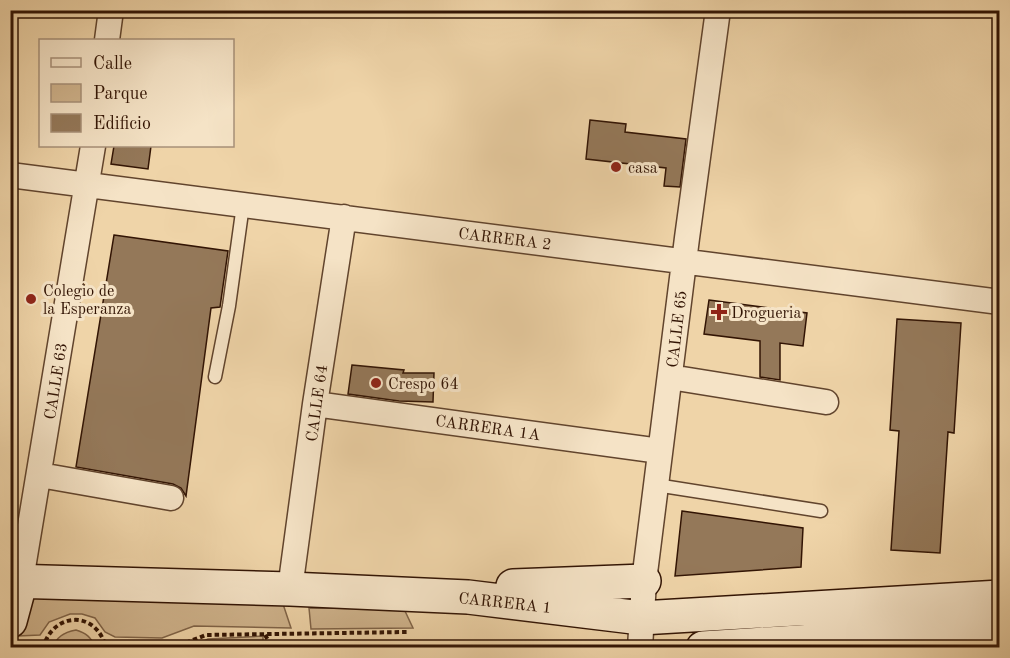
<svg xmlns="http://www.w3.org/2000/svg" width="1010" height="658" viewBox="0 0 1010 658" font-family="'Old Standard TT',serif">
<style>
.green{fill:#cfb38c;stroke:#806448;stroke-width:1.5}
.building{fill:#947859;stroke:#321404;stroke-width:1.5}
.lines{fill:none;stroke-linecap:round;stroke-linejoin:round}
.service-casing{stroke:#61442d;stroke-width:15}
.minor-casing{stroke:#61442d;stroke-width:27}
.secondary-casing{stroke:#321404;stroke-width:36}
.path{stroke:#321404;stroke-width:4;stroke-dasharray:4.5 3;stroke-linecap:butt}
.service{stroke:#f5e3c6;stroke-width:12}
.minor{stroke:#f5e3c6;stroke-width:24}
.secondary{stroke:#f5e3c6;stroke-width:33}
.poi-dot{fill:#8f2418;stroke:#f5e3c6;stroke-width:2}
.labels{text-anchor:middle;stroke-width:6;stroke-linejoin:round;paint-order:stroke}
.poi-label{font-size:16px;fill:#321404;stroke:#f5e3c6;text-anchor:start}
.street-label{font-size:16px;fill:#321404;stroke:#f5e3c6}
</style>
<rect width="100%" height="100%" fill="#efd4a8"/>
<filter id="stains"><feTurbulence type="fractalNoise" baseFrequency=".00333" numOctaves="4"/><feColorMatrix values="0 0 0 0 .2 0 0 0 0 .09 0 0 0 0 .02 0 0 0 .5 -.17"/></filter>
<radialGradient id="worn" r=".72"><stop offset=".6" stop-color="#630" stop-opacity="0"/><stop offset="1" stop-color="#630" stop-opacity=".3"/></radialGradient>
<path class="green" d="M22 594 283 604 291 628 194 626 162 638 115 637 105 632 95 618 82 614H70L49 622 40 635 18 636Z
M309 608 404 609 413 628 311 629Z
M76 630C86 633 91 637 95 647H54C56 636 65 632 76 630Z
M263 636V647H191L208 639Z
M400 641 409 647 285 648 283 643Z"/>
<path class="building" d="M590 120 626 124 625 132 686 139 680 187 664 186 666 168 586 159Z
M114 146H151L148 169 111 164Z
M114 235 228 251 220 307 211 308 186 496 181 488 173 484 76 467Z
M709 300 807 313 803 346 780 343V380L760 377V341L704 334Z
M897 319 961 323 954 433 948 432 940 553 891 550 899 431 890 430Z
M352 365 404 370 403 373H434L433 402 399 401 348 394Z
M682 511 803 528 801 567 675 576Z"/>
<g class="lines">
<g class="service-casing">
<path id="service" d="M215 377 229 306 243 205
M656 485 821 511"/>
</g>
<g class="minor-casing">
<path id="minor" d="M107 40 111 10
M10 175 1000 302
M670 377 826 402
M315 404 660 451
M40 475 171 498
M21 580 93 146
M290 589 315 404 344 217
M640 648 644 581 687 238 718 10"/>
</g>
<g class="secondary-casing">
<path id="secondary" d="M10 581 290 589 468 597 641 618 1000 597
M513 586 644 581
M10 621 21 580
M703 648 1000 629"/>
</g>
<path class="path" d="M265 635 273 648
M43 648C53 611 97 610 106 648
M172 648 206 635 407 632"/>
<use href="#service" class="service"/>
<use href="#minor" class="minor"/>
<use href="#secondary" class="secondary"/>
</g>
<g class="poi-dot">
<circle cx="616" cy="167" r="6"/>
<circle cx="31" cy="299" r="6"/>
<path d="M716 303h6v6h6v6h-6v6h-6v-6h-6v-6h6z"/>
<circle cx="376" cy="383" r="6"/>
</g>
<g class="labels">
<g class="poi-label">
<text x="628" y="173">casa</text>
<text x="43" y="296">Colegio de<tspan x="43" dy="18">la Esperanza</tspan></text>
<text x="731" y="318">Drogueria</text>
<text x="388" y="389">Crespo 64</text>
</g>
<g class="street-label">
<text transform="translate(505 238) rotate(7)" y="6">CARRERA 2</text>
<text transform="translate(676 329) rotate(-83)" y="6">CALLE 65</text>
<text transform="translate(55 381) rotate(-81)" y="6">CALLE 63</text>
<text transform="translate(316 403) rotate(-82)" y="6">CALLE 64</text>
<text transform="translate(488 427) rotate(8)" y="6">CARRERA 1A</text>
<text transform="translate(505 602) rotate(6)" y="6">CARRERA 1</text>
</g>
</g>
<rect width="1010" height="658" fill="none" stroke="#efd4a8" stroke-width="36"/>
<rect x="12" y="12" width="986" height="634" fill="none" stroke="#321404" stroke-width="3"/>
<rect x="18" y="18" width="974" height="622" fill="none" stroke="#321404" stroke-width="1.5"/>
<rect x="39" y="39" width="195" height="108" fill="#f5e3c6" stroke="#a79078" stroke-width="1.5"/>
<rect x="51" y="58" width="30" height="9" fill="#f5e3c6" stroke="#a79078" stroke-width="1.5"/>
<text x="93" y="69" font-size="18" fill="#321404">Calle</text>
<rect x="51" y="84" width="30" height="18" fill="#cfb38c" stroke="#a79078" stroke-width="1.5"/>
<text x="93" y="99" font-size="18" fill="#321404">Parque</text>
<rect x="51" y="114" width="30" height="18" fill="#947859" stroke="#a79078" stroke-width="1.5"/>
<text x="93" y="129" font-size="18" fill="#321404">Edificio</text>
<rect width="100%" height="100%" filter="url(#stains)"/>
<rect width="100%" height="100%" fill="url(#worn)"/>
</svg>
